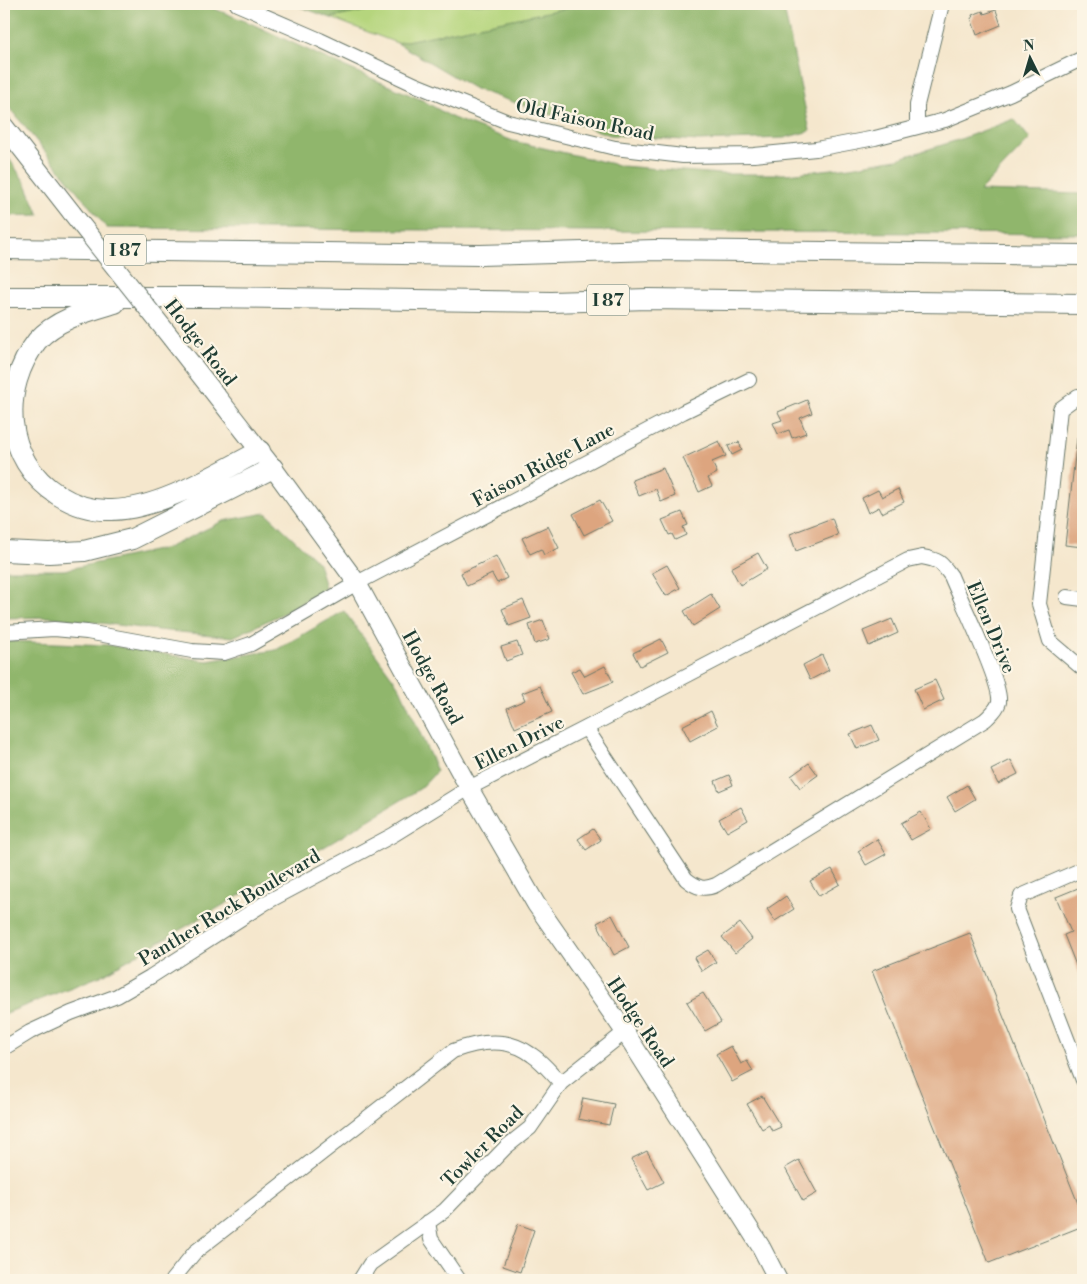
<svg xmlns="http://www.w3.org/2000/svg" width="1087" height="1284" viewBox="0 0 1087 1284" font-family="'Libre Bodoni',serif">
<style>
.green{fill:#b5d57d;stroke:#6a8958}
.forest{fill:#90b66c;stroke:#587a50}
.building{fill:#dda57f}
.lines{fill:none;stroke-linecap:round;stroke-linejoin:round}
.minor-casing{stroke:#6a786a;stroke-width:16}
.major-casing{stroke:#6a786a;stroke-width:20}
.highway-casing{stroke:#6a786a;stroke-width:22}
.minor{stroke:#fff;stroke-width:14}
.major{stroke:#fff;stroke-width:18}
.highway{stroke:#fff;stroke-width:20}
.major-bridge-casing{stroke:#6a786a;stroke-width:20;stroke-linecap:butt}
.major-bridge{stroke:#fff;stroke-width:18}
.labels{text-anchor:middle;stroke-width:4.5;stroke-linejoin:round;paint-order:stroke}
.shield{fill:#fcf5e5;stroke:#617469;stroke-width:1}
.shield-label{font-size:18px;font-weight:bold;fill:#1f3d34}
.street-label{font-size:19px;fill:#1f3d34;stroke:#fcf5e5}
</style>
<rect width="100%" height="100%" fill="#fcf5e5"/>
<filter id="ink" filterUnits="userSpaceOnUse"><feTurbulence type="fractalNoise" baseFrequency=".02" numOctaves="2"/><feDisplacementMap in="SourceGraphic" scale="10" xChannelSelector="R" yChannelSelector="G"/><feConvolveMatrix kernelMatrix="1 2 1 2 8 2 1 2 1" color-interpolation-filters="sRGB"/></filter>
<filter id="wash" filterUnits="userSpaceOnUse"><feTurbulence type="fractalNoise" baseFrequency=".0096" numOctaves="4" result="noise"/><feDisplacementMap in="SourceGraphic" scale="20" xChannelSelector="R" yChannelSelector="G"/><feGaussianBlur stdDeviation="1.12" result="paint"/><feColorMatrix in="noise" values="0 0 0 0 0 0 0 0 0 0 0 0 0 0 0 0 0 1.4 0 .05"/><feComposite in="paint" operator="in"/></filter>
<g filter="url(#wash)">
<rect width="100%" height="100%" fill="#f5e7cd"/>
<path class="green" d="M398 4H586L397 43 331 18Z"/>
<path class="forest" d="M4 4H202L250 23 327 59 422 100 453 118 513 141 622 166 720 174H787L850 167 897 159 958 140 1014 119 1030 139 980 191 1083 194V234L107 228 4 101Z
M292 4H398L331 18Z
M586 4H783L810 131 784 138 699 141 610 135 475 89 397 43Z
M4 151 26 184 39 215 4 216Z
M266 513 318 562 325 588 288 611 233 637 158 630 51 617 4 618V570H64L167 548 223 521Z
M344 611 400 688 437 771 421 788 331 843 100 976 4 1014V641L108 645 207 661 276 650Z"/>
<g id="blocks">
<path class="building" d="M996 10 1001 25 977 35 971 18H973L972 15 983 11 984 14Z
M807 400 812 413 800 418 806 433 792 438 789 430 778 434 773 423 782 420 778 412Z
M1077 438H1083V547L1065 545Z
M719 441 726 456 712 462 717 473 708 478 712 486 699 492 683 458Z
M739 442 742 450 732 455 728 446Z
M663 468 675 496 661 502 656 489 639 496 632 480Z
M898 489 904 502 882 513 879 507 868 513 862 498 878 490 882 497Z
M600 500 612 521 584 535 573 514Z
M682 512 688 525 683 527 686 535 675 540 672 534 669 535 662 520Z
M832 518 838 535 796 551 790 534Z
M548 526 559 548 544 555 541 549 530 554 522 538Z
M758 553 767 569 740 585 731 568Z
M496 556 507 578 497 583 492 574 467 586 461 573Z
M667 565 680 588 666 596 652 573Z
M711 594 720 609 693 626 684 611Z
M523 600 531 618 509 626 502 609Z
M892 619 898 633 869 646 863 631Z
M543 620 550 639 535 644 529 625Z
M661 639 668 652 640 666 633 653Z
M517 642 522 655 506 661 501 647Z
M822 655 829 670 810 680 803 665Z
M605 666 613 682 583 694 571 672 580 668 585 676Z
M935 680 944 700 923 710 914 689Z
M540 686 552 712 515 728 507 708 525 700 522 693Z
M711 711 718 726 690 741 682 726Z
M872 725 879 740 857 749 850 734Z
M1011 760 1018 774 998 784 991 770Z
M809 763 818 775 800 788 791 776Z
M729 775 733 785 719 791 715 781Z
M967 785 975 799 955 811 947 797Z
M741 807 748 820 727 832 719 819Z
M921 812 931 829 911 840 901 823Z
M593 829 601 840 586 850 578 839Z
M877 839 886 854 866 865 858 851Z
M832 869 840 884 819 896 810 881Z
M1083 886V983L1064 935 1071 932 1056 897Z
M786 896 794 909 775 921 767 909Z
M612 915 629 947 614 955 597 923Z
M740 923 752 939 735 953 722 937Z
M970 933 1083 1216V1226L989 1263 872 971Z
M708 950 716 962 702 971 694 958Z
M703 993 721 1022 705 1031 687 1002Z
M731 1046 741 1064 747 1061 753 1071 732 1082 716 1054Z
M762 1096 781 1127 772 1131 769 1125 762 1129 747 1104Z
M583 1098 614 1104 609 1125 578 1119Z
M647 1151 664 1182 648 1190 631 1159Z
M799 1160 817 1193 803 1201 785 1168Z
M518 1224 534 1230 520 1272 503 1266Z"/>
</g>
</g>
<g filter="url(#ink)">
<use href="#blocks" fill-opacity="0" stroke="#6a786a" stroke-width="1"/>
<g class="lines">
<g class="minor-casing">
<path id="minor" d="M237 4 320 40 416 85 508 122 615 148 683 156 754 155 816 149 875 138 945 120 1011 93 1083 58
M917 127V105L942 4
M1083 397 1078 396 1060 409 1039 604 1050 641 1083 669
M922 557C939 560 941 562 951 576 960 599 1002 683 999 702 997 710 990 715 985 720L716 885C704 890 697 888 686 879L586 728 908 560Z
M1067 597 1083 599
M4 632 54 629 87 632 192 651 224 653 251 644 357 583 683 412 749 380
M1083 869 1021 896 1017 909 1083 1080
M4 1048 30 1032 71 1013 117 996 150 977 265 903 393 835 469 788 586 728
M428 1222 431 1239 459 1280
M172 1280 195 1252 453 1051C480 1041 508 1037 532 1055 543 1062 552 1074 561 1083
M360 1280 370 1264 444 1211 506 1147 530 1128 561 1083 625 1032"/>
</g>
<g class="major-casing">
<path id="major" d="M4 126 72 213
M172 339 273 468 357 583 469 788 536 904 625 1032 761 1247 778 1280"/>
</g>
<g class="highway-casing">
<path id="highway" d="M4 249 480 255 655 250 1083 255
M4 297H205L551 302 648 299 1083 304
M115 303C88 311 56 319 37 341 0 389 3 460 58 495 74 505 93 511 112 510 161 509 217 473 260 451
M4 551 49 553 84 551 132 539 273 468"/>
</g>
<use href="#minor" class="minor"/>
<use href="#major" class="major"/>
<use href="#highway" class="highway"/>
<g class="major-bridge-casing">
<path id="major-bridge" d="M72 213 172 339"/>
</g>
<use href="#major-bridge" class="major-bridge"/>
</g>
</g>
<g class="labels">
<g class="shield">
<rect x="104" y="234.5" width="42" height="31" rx="4"/>
<rect x="587" y="284.5" width="42" height="31" rx="4"/>
</g>
<g class="shield-label">
<text x="125" y="256">I 87</text>
<text x="608" y="306">I 87</text>
</g>
<g class="street-label">
<text transform="translate(585 119) rotate(12)" y="7">Old Faison Road</text>
<text transform="translate(201 342) rotate(52)" y="7">Hodge Road</text>
<text transform="translate(543 464) rotate(-28)" y="7">Faison Ridge Lane</text>
<text transform="translate(992 627) rotate(67)" y="7">Ellen Drive</text>
<text transform="translate(433 677) rotate(61)" y="7">Hodge Road</text>
<text transform="translate(519 742) rotate(-27)" y="7">Ellen Drive</text>
<text transform="translate(229 907) rotate(-31)" y="7">Panther Rock Boulevard</text>
<text transform="translate(641 1022) rotate(56)" y="7">Hodge Road</text>
<text transform="translate(482 1146) rotate(-45)" y="7">Towler Road</text>
</g>
</g>
<rect width="1087" height="1284" fill="none" stroke="#fcf5e5" stroke-width="20"/>
<g transform="translate(1030 58) rotate(355)" stroke="#fcf5e5" stroke-width="4" paint-order="stroke">
<path d="M0-4L9 19L0 12L-9 19Z" fill="#1f3d34"/>
<text y="-8" font-size="14" font-weight="bold" text-anchor="middle" fill="#1f3d34">N</text>
</g>
</svg>
